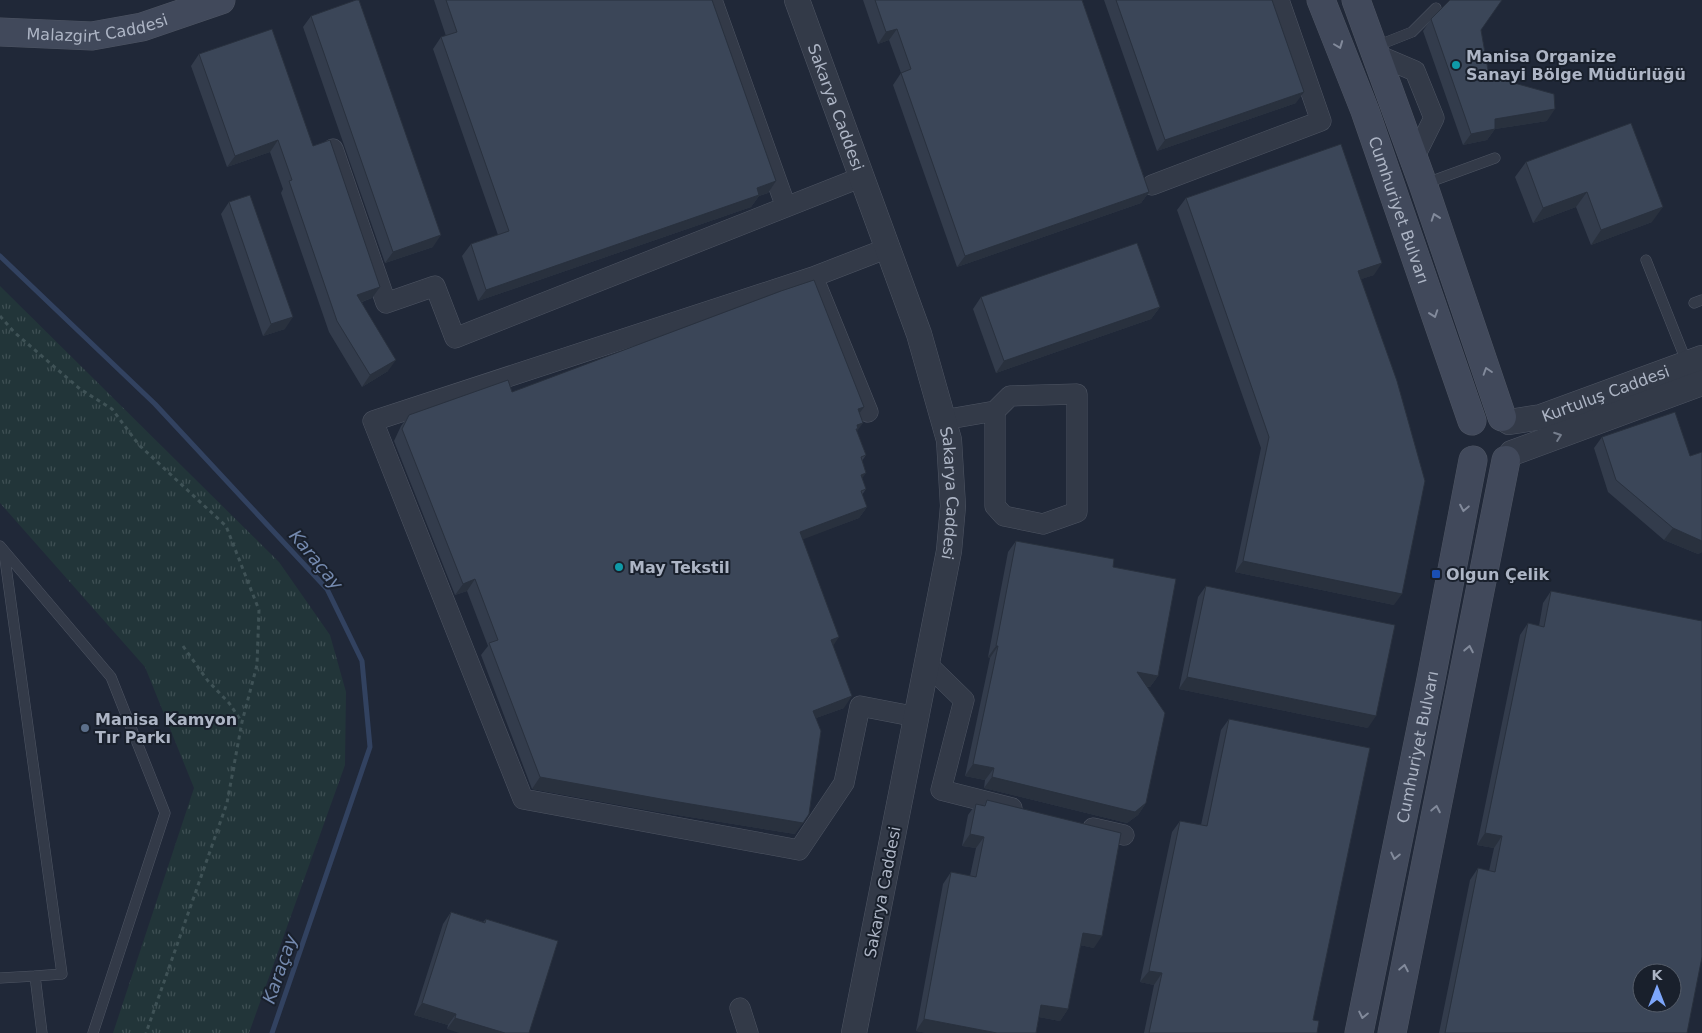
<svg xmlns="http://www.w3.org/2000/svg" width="1702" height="1033" viewBox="0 0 1702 1033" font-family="'DejaVu Sans',sans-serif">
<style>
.grass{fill:url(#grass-tufts)}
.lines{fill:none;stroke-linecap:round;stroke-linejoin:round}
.stream{stroke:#324260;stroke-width:5}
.service-casing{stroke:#4e5563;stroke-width:11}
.minor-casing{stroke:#4e5563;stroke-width:21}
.tertiary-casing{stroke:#4e5563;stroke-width:26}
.secondary-casing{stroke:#4e5563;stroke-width:29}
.path{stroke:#3f5256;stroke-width:3;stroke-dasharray:4 4;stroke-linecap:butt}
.service{stroke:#333a48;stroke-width:10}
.minor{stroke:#333a48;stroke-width:20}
.tertiary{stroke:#333a48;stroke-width:25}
.secondary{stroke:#41495b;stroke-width:28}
.wall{fill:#333c4c}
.shaded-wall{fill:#29313e}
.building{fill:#3b4658;stroke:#29313e;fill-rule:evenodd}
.oneway{stroke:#828a9b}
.oneway2{stroke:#767e8d}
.culture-dot{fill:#0f9aa8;stroke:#19202c;stroke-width:2}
.transit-dot{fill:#1a4fb4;stroke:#19202c;stroke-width:2}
.service-dot{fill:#5c6f8a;stroke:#19202c;stroke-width:2}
.labels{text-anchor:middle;stroke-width:4;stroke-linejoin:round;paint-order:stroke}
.street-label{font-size:16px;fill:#adb5c5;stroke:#19202c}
.poi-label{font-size:16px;font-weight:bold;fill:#adb5c5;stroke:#19202c;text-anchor:start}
.water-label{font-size:18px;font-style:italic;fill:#7489ae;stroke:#19202c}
</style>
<defs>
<pattern id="grass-tufts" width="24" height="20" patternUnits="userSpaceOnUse" patternTransform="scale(1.25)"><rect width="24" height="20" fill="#223539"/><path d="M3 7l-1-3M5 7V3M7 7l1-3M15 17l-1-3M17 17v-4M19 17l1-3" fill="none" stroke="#3f5054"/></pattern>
</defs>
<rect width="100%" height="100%" fill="#202838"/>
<path class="grass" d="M0 286 279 562 330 635 346 692 345 765 249 1033H113L194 788 145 667 0 503Z"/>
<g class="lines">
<path class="stream" d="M0 256 155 404 327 589 362 661 370 747 272 1033"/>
<g class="service-casing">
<path id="service" d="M1374 47 1412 32 1436 8
M1424 184 1495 158
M1646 260 1687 363
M1694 303 1702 300
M0 546 111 677 165 813 93 1033
M4 552 62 974 35 976
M0 978 35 976 42 1033"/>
</g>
<g class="minor-casing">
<path id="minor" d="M712 0 786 207
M1375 54 1415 71 1434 118 1414 158
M333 149 386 303 435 286 455 338 862 177
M1152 185 1321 121 1279 0
M888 248 813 277 373 421 523 799 799 850 844 783 860 706 917 717
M813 277 868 412
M943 420 995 411 1010 396 1077 394V512L1043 524 1004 516 995 506V411
M927 664 964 700 941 790 1012 808
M1093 828 1124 835
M740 1008 748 1033"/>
</g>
<g class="tertiary-casing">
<g id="tertiary">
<path id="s1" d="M797 0 919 334 949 440 953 506 949 551 854 1033"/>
<path id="s2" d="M1509 422 1541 417 1702 358"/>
<path d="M1512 453 1702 383"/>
</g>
</g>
<g class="secondary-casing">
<g id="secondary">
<path id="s3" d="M1321 0 1365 111 1472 421"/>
<path d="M1356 0 1423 184 1502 417"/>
<path id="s4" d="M0 32 92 36 142 27 221 0"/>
<path id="s5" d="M1359 1033 1431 679 1473 460"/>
<path d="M1392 1033 1506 460"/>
</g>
</g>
<path class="path" d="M0 316 14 332 80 389 112 409 139 445 226 526 259 610 257 665 242 722 227 803 146 1033
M183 646 208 681 229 703 242 722"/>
<use href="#service" class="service"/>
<use href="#minor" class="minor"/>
<use href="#tertiary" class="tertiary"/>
<use href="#secondary" class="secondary"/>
</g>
<path class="wall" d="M434 0H712L776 181 768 193 759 196 751 207 478 301 462 256 471 244 498 235 433 49 441 37 446 36Z
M863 0H1082L1149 192 1141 203 957 267 893 85 901 73 889 40 878 44Z
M1104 0H1272L1296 103 1157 151Z
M311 16 433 247 385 263 303 27Z
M1431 19 1481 30 1489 76 1547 121 1495 129 1487 140 1463 145 1423 31Z
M199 54 313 146 380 287 372 298 362 302 388 371 362 387 329 332 281 193 283 189 270 152 227 167 191 66Z
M1526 162 1652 222 1591 245 1576 207 1533 223 1515 177Z
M1186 198 1374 275 1361 279 1394 605 1235 572 1261 448 1177 210Z
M229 202 285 329 263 336 221 214Z
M981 297 1160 307 1151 319 996 373 973 309Z
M512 392 859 413 857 432 866 455 862 461V479L866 489 862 495 867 507 859 518 802 539 833 646 844 708 816 718 795 834 653 811 532 789 481 655 488 646 467 591 455 595 394 441 401 426 409 415Z
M1602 437 1690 456 1702 452V552L1698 554 1664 540 1608 492 1594 448Z
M1016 541 1113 567 1158 676 1150 687H1147L1146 803 1138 815 1127 823 984 788 985 780 965 776 990 658 988 657 1008 552Z
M1206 586 1368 728 1179 689 1198 597Z
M1551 591 1687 1033H1439L1470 880 1478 868 1489 871 1494 848 1477 845 1520 635 1528 623 1539 626 1543 603Z
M1229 719 1313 1020 1317 1033H1144L1154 985 1140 982 1172 832 1180 821 1201 825 1221 730Z
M987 800 1094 948 1080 945 1068 1009 1060 1021 1039 1017 1036 1033H927L916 1031 943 884 951 872 970 876 976 848 962 846 968 815 976 804 983 805Z
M451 912 483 922 486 919 558 941 447 1029 448 1025 414 1015 443 924Z"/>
<path class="shaded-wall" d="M897 29 889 40 878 44 886 32Z
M1304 92 1296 103 1157 151 1165 140Z
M1555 109 1547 121 1495 129 1487 140 1463 145 1471 134 1495 119Z
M278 140 270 152 227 167 235 156Z
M776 181 768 193 759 196 751 207 478 301 486 290Z
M1149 192 1141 203 957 267 965 256Z
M1587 192 1576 207 1533 223 1543 208Z
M1663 207 1652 222 1591 245 1601 230Z
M441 235 433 247 385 263 393 252Z
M1382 263 1374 275 1350 283 1358 271Z
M380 287 372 298 349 306 357 295Z
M1160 307 1151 319 996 373 1004 361Z
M293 317 285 329 263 336 271 324Z
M396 360 388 371 362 387 370 375Z
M864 407 856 418 858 409Z
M863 423 855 434 857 425Z
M866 473 858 484 861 475Z
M867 507 859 518 791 544 800 532Z
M1673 528 1702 541V552L1698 554 1664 540Z
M1243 561 1402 594 1394 605 1235 572Z
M475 579 467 591 455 595 463 584Z
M839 637 831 649V640Z
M996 646H998L990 658 988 657Z
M1137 672 1158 676 1150 687 1129 683Z
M1187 677 1376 716 1368 728 1179 689Z
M852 696 844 708 805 722 813 711Z
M973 764 994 768 985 780 965 776Z
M540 777 803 823 795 834 653 811 532 789Z
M992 777 1146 803 1138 815 1127 823 984 788Z
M1485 833 1502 836 1494 848 1477 845Z
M970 834 984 837 976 848 962 846Z
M1083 933 1102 936 1094 948 1075 944Z
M1149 971 1162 973 1154 985 1140 982Z
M422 1003 456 1014 448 1025 414 1015Z
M1041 1005 1068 1009 1060 1021 1033 1016Z
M455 1018 505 1033H459L447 1029Z
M924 1019 997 1033H927L916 1031Z"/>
<path class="building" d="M356 0H359L441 235 393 252 311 16Z
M446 0H712L776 181 757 188 759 195 486 290 471 244 509 231 441 37 457 32Z
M875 0H1082L1149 192 965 256 901 73 911 69 897 29 886 32Z
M1116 0H1272L1304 92 1165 140Z
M1450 0H1502L1481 30 1489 76 1554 94 1555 109 1495 119V129L1471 134 1431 19Z
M272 29 313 146 330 140 380 287 357 295 396 360 370 375 337 321 289 181 292 180 278 140 235 156 199 54Z
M1631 123 1663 207 1601 230 1587 192 1543 208 1526 162Z
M1341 144 1382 263 1358 271 1397 381 1425 481 1402 594 1243 561 1269 437 1186 198Z
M250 195 293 317 271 324 229 202Z
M1137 243 1160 307 1004 361 981 297Z
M814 280 864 407 858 409 863 423 857 425 858 429H856L866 455 861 457 866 473 861 475 866 489 861 491 867 507 800 532 839 637 831 640 852 696 813 711 821 731 809 814 803 823 661 799 540 777 489 643 498 640 475 579 463 584 402 429 409 415 508 380 512 392 781 291Z
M1675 412 1690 456 1702 452V541L1673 528 1616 480 1602 437Z
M1016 541 1114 559 1113 567 1176 579 1158 676 1137 672 1165 713 1146 803 1135 812 992 777 994 768 973 764 998 646H996Z
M1206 586 1395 625 1376 716 1187 677Z
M1551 591 1702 621V957L1687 1033H1445L1478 868 1495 872 1502 836 1485 833 1528 623 1544 627ZM1642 973H1672V1003H1642Z
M1229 719 1370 748 1313 1020 1319 1021 1317 1033H1149L1162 973 1149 971 1180 821 1207 826Z
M987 800 1121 833 1102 936 1083 933 1068 1009 1041 1005 1036 1033H997L924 1019 951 872 976 877 984 837 970 834 976 804 985 806Z
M451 912 485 923 486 919 558 941 529 1033H505L455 1018 456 1014 422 1003Z"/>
<defs><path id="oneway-chevron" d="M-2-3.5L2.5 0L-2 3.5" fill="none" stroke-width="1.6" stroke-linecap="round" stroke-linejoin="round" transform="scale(1.25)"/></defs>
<g class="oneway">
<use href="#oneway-chevron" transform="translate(1339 45) rotate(69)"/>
<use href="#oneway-chevron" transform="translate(1435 217) rotate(-109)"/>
<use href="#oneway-chevron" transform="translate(1434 314) rotate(71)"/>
<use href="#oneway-chevron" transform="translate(1487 371) rotate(-108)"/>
<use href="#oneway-chevron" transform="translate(1464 508) rotate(101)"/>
<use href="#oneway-chevron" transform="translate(1469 649) rotate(-79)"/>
<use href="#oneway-chevron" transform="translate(1436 809) rotate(-79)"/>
<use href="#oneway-chevron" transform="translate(1395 856) rotate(102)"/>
<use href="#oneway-chevron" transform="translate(1404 968) rotate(-79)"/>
<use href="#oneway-chevron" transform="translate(1363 1015) rotate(102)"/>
</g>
<use class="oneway2" href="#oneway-chevron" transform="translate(1558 436) rotate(-20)"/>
<g class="culture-dot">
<circle cx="1456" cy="65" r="5"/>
<circle cx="619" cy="567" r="5"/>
</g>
<rect class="transit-dot" x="1431" y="569" width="10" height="10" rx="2.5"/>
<circle class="service-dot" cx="85" cy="728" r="5"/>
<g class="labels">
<g class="street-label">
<text dy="6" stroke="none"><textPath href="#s4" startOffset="98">Malazgirt Caddesi</textPath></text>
<text dy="6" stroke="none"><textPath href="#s1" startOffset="114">Sakarya Caddesi</textPath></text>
<text dy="6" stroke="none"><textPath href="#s3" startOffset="224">Cumhuriyet Bulvarı</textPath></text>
<text dy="6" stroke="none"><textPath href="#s2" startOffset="101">Kurtuluş Caddesi</textPath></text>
<text dy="6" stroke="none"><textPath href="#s1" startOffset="519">Sakarya Caddesi</textPath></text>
<text dy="6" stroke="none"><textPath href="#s5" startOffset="292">Cumhuriyet Bulvarı</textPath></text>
<text transform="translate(882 892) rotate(-79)" y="6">Sakarya Caddesi</text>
</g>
<g class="poi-label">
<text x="1466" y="62">Manisa Organize<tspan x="1466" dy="18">Sanayi Bölge Müdürlüğü</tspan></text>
<text x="629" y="573">May Tekstil</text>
<text x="1446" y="580">Olgun Çelik</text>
<text x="95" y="725">Manisa Kamyon<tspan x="95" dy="18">Tır Parkı</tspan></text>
</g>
<g class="water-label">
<text transform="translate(316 560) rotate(50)" y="6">Karaçay</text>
<text transform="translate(280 969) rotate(-71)" y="6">Karaçay</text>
</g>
</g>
<g transform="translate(1657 988)"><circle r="24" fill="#19202c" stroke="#545c69"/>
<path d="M0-4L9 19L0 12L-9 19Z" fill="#7da6fa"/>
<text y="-8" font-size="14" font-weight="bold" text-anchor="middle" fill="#adb5c5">K</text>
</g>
</svg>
